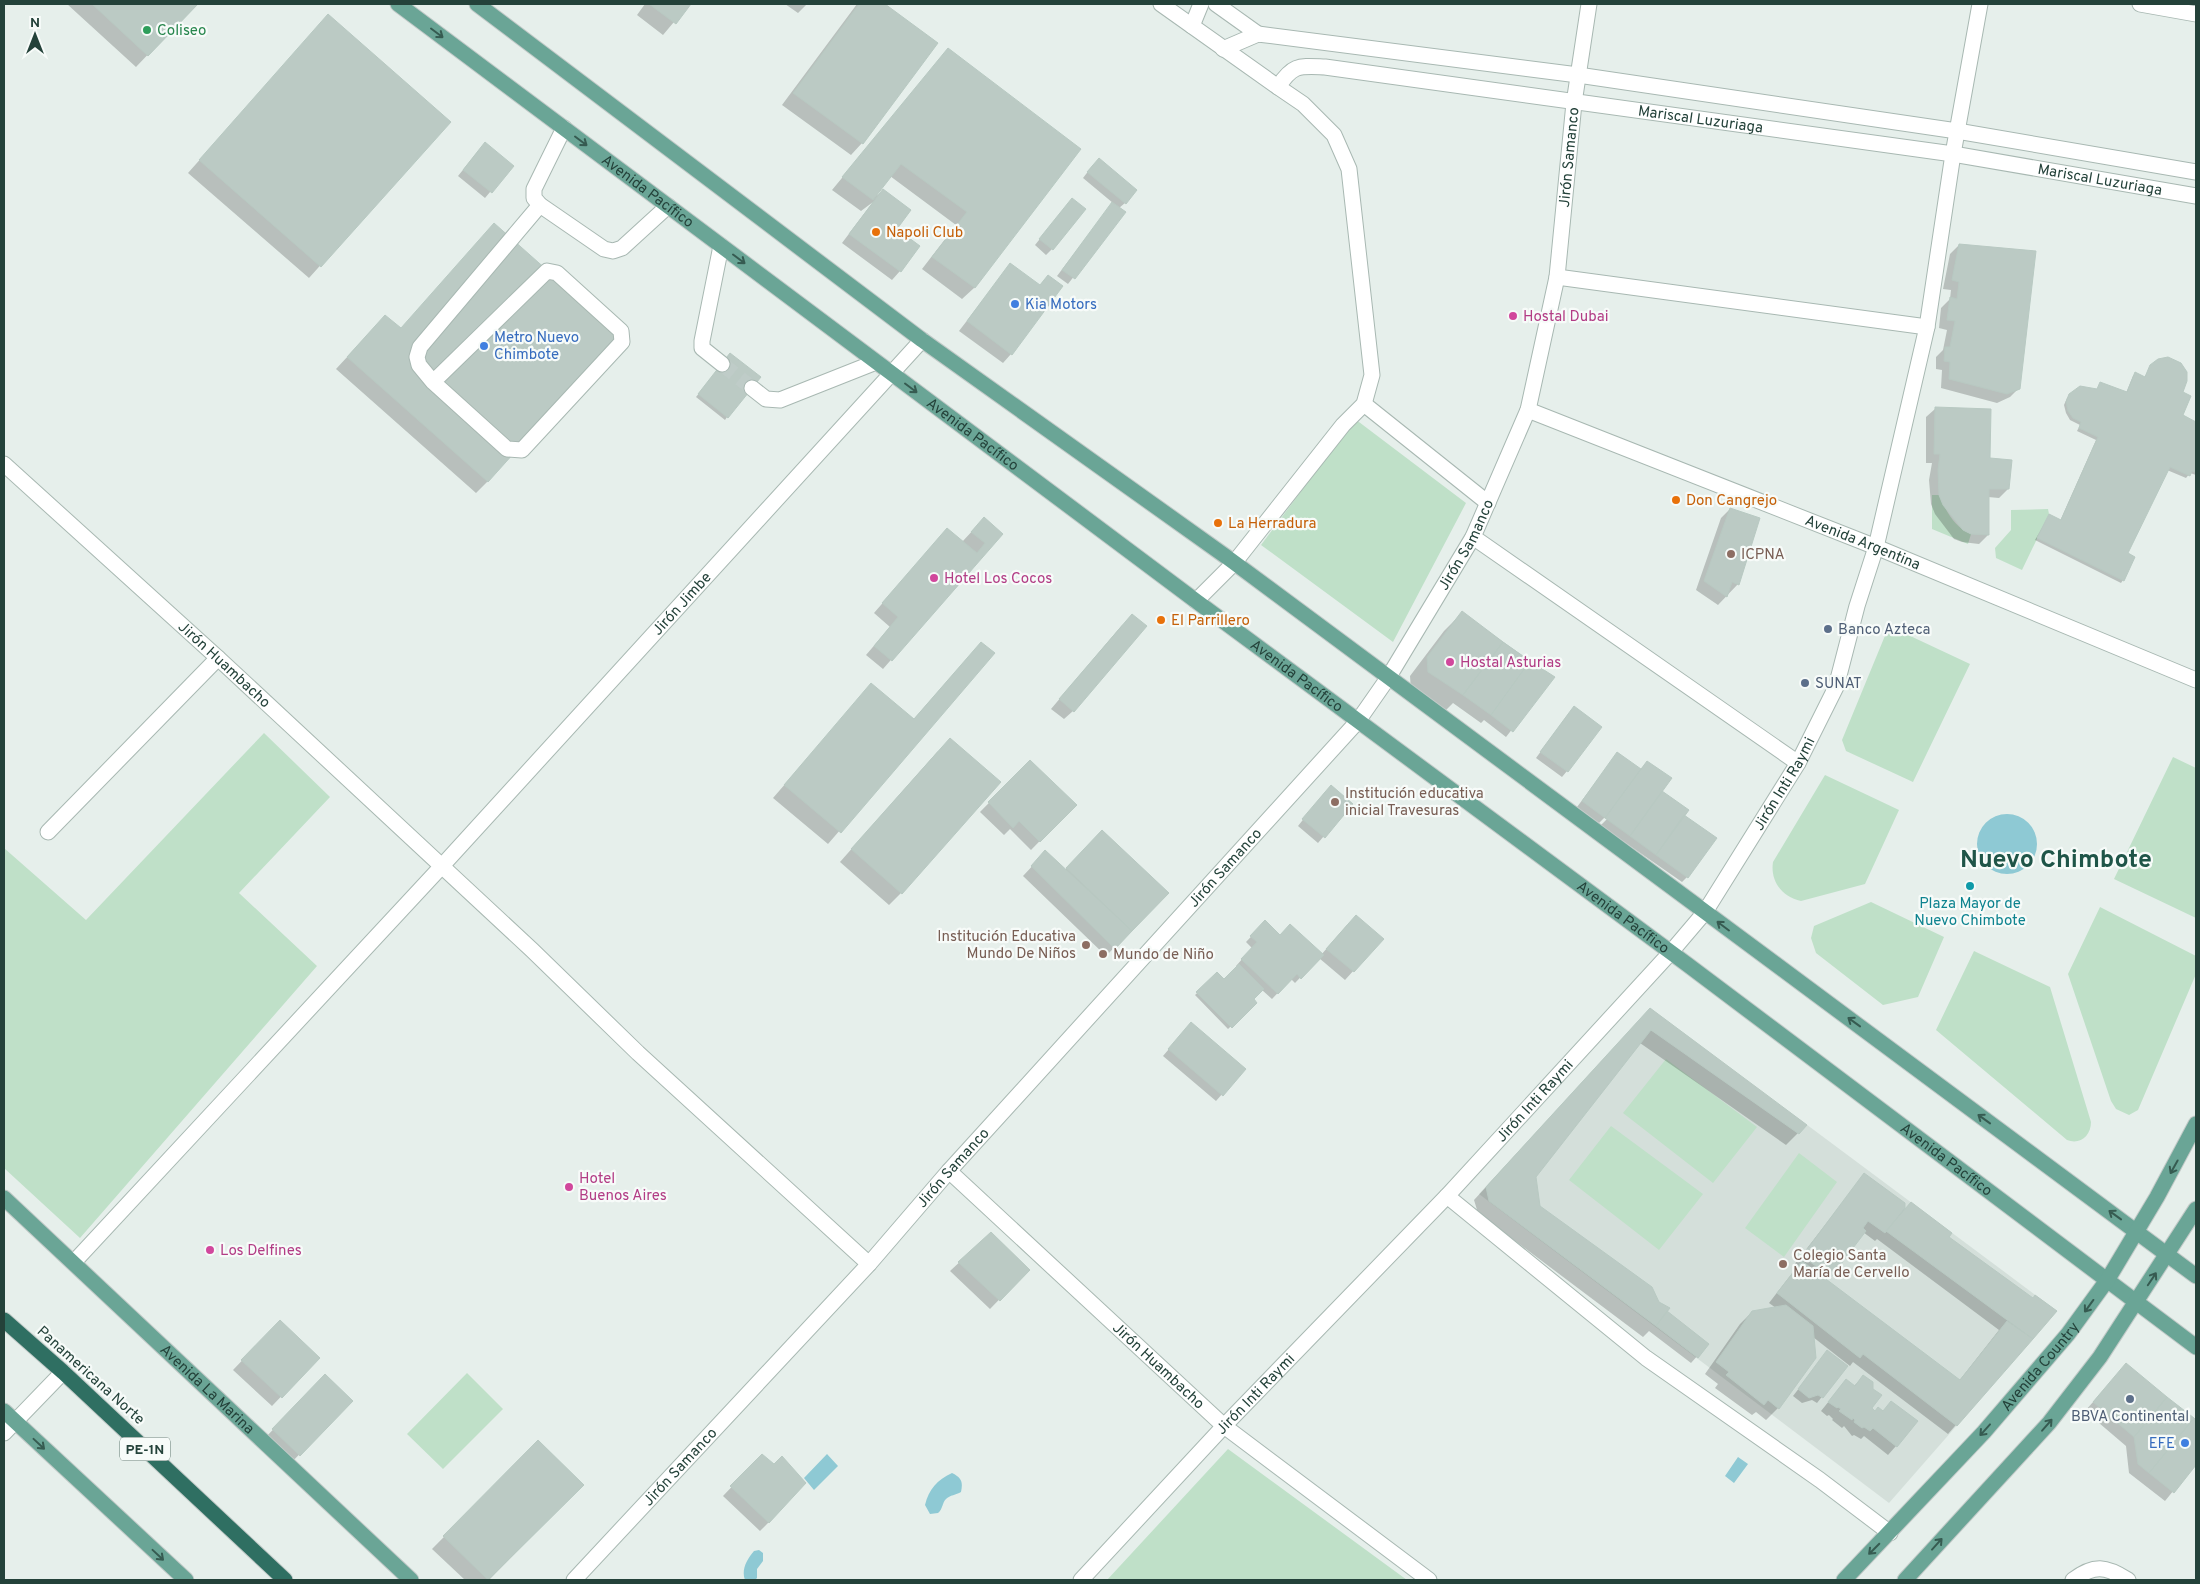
<svg xmlns="http://www.w3.org/2000/svg" width="2200" height="1584" viewBox="0 0 2200 1584" font-family="Overpass,sans-serif">
<style>
.built{fill:#d4dfda}
.green{fill:#bfe0c8}
.water{fill:#8ec9d4}
.shadow{fill:#0003;fill-rule:evenodd}
.building{fill:#bbcac4;stroke:#b8c9c2}
.lines{fill:none;stroke-linecap:round;stroke-linejoin:round}
.minor-tunnel{stroke:#bfccc8;stroke-width:15;stroke-dasharray:15 8;stroke-linecap:butt}
.minor-casing{stroke:#a8b8b2;stroke-width:17}
.major-casing{stroke:#c2cac8;stroke-width:17}
.highway-casing{stroke:#c2cac8;stroke-width:17}
.minor{stroke:#fff;stroke-width:15}
.major{stroke:#6aa596;stroke-width:15}
.highway{stroke:#2f6f62;stroke-width:15}
.oneway{stroke:#365b51}
.leisure-dot{fill:#2e9e5b;stroke:#f7fbf9;stroke-width:2}
.food-dot{fill:#e8710a;stroke:#f7fbf9;stroke-width:2}
.shop-dot{fill:#3f7fe0;stroke:#f7fbf9;stroke-width:2}
.hotel-dot{fill:#d1479c;stroke:#f7fbf9;stroke-width:2}
.education-dot{fill:#8d6e63;stroke:#f7fbf9;stroke-width:2}
.service-dot{fill:#5c6f8a;stroke:#f7fbf9;stroke-width:2}
.culture-dot{fill:#0f9aa8;stroke:#f7fbf9;stroke-width:2}
.labels{text-anchor:middle;stroke-width:4.5;stroke-linejoin:round;paint-order:stroke}
.shield{fill:#f7fbf9;stroke:#637a73;stroke-width:1}
.shield-label{font-size:14px;font-weight:bold;fill:#24423a}
.leisure-label{font-size:15px;fill:#27864d;stroke:#f7fbf9;text-anchor:start}
.street-label{font-size:15px;fill:#24423a;stroke:#f7fbf9}
.food-label{font-size:15px;fill:#c56008;stroke:#f7fbf9;text-anchor:start}
.shop-label{font-size:15px;fill:#366cbe;stroke:#f7fbf9;text-anchor:start}
.hotel-label{font-size:15px;fill:#b23c85;stroke:#f7fbf9;text-anchor:start}
.education-label{font-size:15px;fill:#785e54;stroke:#f7fbf9;text-anchor:start}
.service-label{font-size:15px;fill:#4e5e75;stroke:#f7fbf9;text-anchor:start}
.culture-label{font-size:15px;fill:#0d838f;stroke:#f7fbf9}
.town-label{font-size:25px;font-weight:bold;fill:#1f5548;stroke:#f7fbf9}
</style>
<rect width="100%" height="100%" fill="#e6efeb"/>
<path class="built" d="M1650 1008 2057 1311 1889 1503 1479 1194Z"/>
<path class="green" d="M1355 419 1466 503 1393 642 1261 545Z
M1932 495H1939C1946 511 1954 527 1971 534L1968 544 1932 529Z
M2048 509 2049 514 2022 570 1996 558 1995 548 2011 530V510Z
M1889 626 1970 664 1913 782 1846 751 1842 740Z
M264 733 330 797 239 893 317 966 80 1238 4 1168V848L86 920Z
M2173 757 2196 768V918L2114 879Z
M1825 775 1899 810 1865 884 1801 901C1782 897 1770 881 1773 862Z
M1871 902 1944 937 1918 997 1883 1005 1816 953 1811 938 1814 926Z
M2100 907 2196 956V974L2138 1110 2129 1115 2116 1109 2111 1101 2068 974Z
M1974 951 2050 987 2091 1122C2091 1136 2080 1145 2067 1140L1936 1030Z
M1666 1059 1757 1127 1713 1183 1623 1113Z
M1611 1126 1703 1194 1659 1250 1569 1180Z
M1799 1153 1837 1182 1784 1257 1745 1228Z
M467 1373 503 1409 443 1469 407 1434Z
M1228 1449 1407 1580H1107Z"/>
<path class="water" d="M1977 844a30 30 0 1 1 60 0a30 30 0 1 1-60 0Z
M827 1454 838 1466 814 1490 804 1478Z
M1738 1457 1748 1464 1734 1483 1725 1476Z
M952 1473C962 1478 963 1482 961 1492 956 1495 950 1495 946 1499 942 1503 943 1509 938 1513L930 1514 925 1505C929 1489 937 1480 952 1473Z
M759 1550 763 1553V1561L757 1569V1578L755 1580H745C741 1570 747 1559 754 1551Z"/>
<path class="shadow" d="M67 4H196L136 67Z
M645 4H689L663 35 637 15Z
M785 4H807L798 13Z
M857 4H883L936 43 862 143 851 155 782 105Z
M317 28 449 122 309 278 188 173Z
M948 50 1080 149 974 288 962 299 922 269 956 225 890 176 875 197 883 191 895 229 900 271 892 280 842 243 873 202 861 211 832 190Z
M479 150 512 166 485 198 458 176Z
M1093 165 1125 203 1119 208 1124 212 1068 284 1057 276 1113 203 1083 178Z
M1067 205 1052 249 1046 255 1035 245Z
M1959 245 2019 388 2010 397 1997 403 1941 388 1942 370 1936 369V357L1943 350 1947 330 1939 328 1941 308 1950 299 1951 290 1943 289 1950 254Z
M1010 265 1039 286 1048 277 1011 354 1003 363 959 331Z
M374 328 488 481 476 493 336 369Z
M728 357 727 417 725 420 696 397Z
M2151 366 2182 393 2181 416 2196 423V475L2190 473 2186 478 2167 470 2126 554 2123 580 2121 583 2035 540 2049 516 2060 521 2096 440 2077 431 2080 425 2070 420 2066 413 2064 405 2067 398 2070 395 2096 391 2101 383 2126 393 2133 376 2136 374 2144 378Z
M1935 409 1989 459 2008 489 1999 498 1988 497V535L1979 544 1962 542 1954 539 1935 514 1931 504 1929 480 1932 463H1926V417Z
M1730 509 1738 584 1718 605 1696 590 1721 518Z
M975 528 1001 534 883 669 866 655 890 627 874 613 939 538 962 542Z
M1462 613 1553 677 1506 737 1484 720 1481 723 1453 703 1444 712 1411 690 1410 676 1444 631Z
M1123 624 1073 711 1064 719 1051 709Z
M981 643 993 653 828 844 773 798 871 685 913 720Z
M1569 713 1567 771 1562 777 1536 758Z
M938 751 901 893 889 905 840 862Z
M1618 753 1640 770 1647 763 1661 791 1683 816 1687 877 1682 882 1623 841 1620 844 1598 828 1611 815 1609 813 1599 823 1577 807Z
M1030 761 1075 805 1031 850 1010 829 1004 835 980 812Z
M1325 792 1351 804 1318 843 1298 826Z
M1102 832 1167 893 1106 956 1023 876 1037 861 1065 870Z
M1265 922 1279 936 1321 955 1347 925 1382 939 1345 980 1319 958 1295 983 1291 979 1272 999 1262 990 1252 999 1255 1003 1228 1029 1195 995 1217 974 1224 981 1238 967 1236 966 1252 948 1246 942Z
M1638 1022 1805 1126 1786 1145 1640 1043 1535 1177 1539 1207 1707 1345 1691 1363 1649 1331 1643 1337 1478 1213 1474 1200Z
M1185 1030 1244 1069 1216 1101 1163 1056Z
M1864 1175 1904 1204V1211L1948 1237 2033 1300 2055 1311 1948 1434 1853 1362 1850 1366 1813 1337 1778 1408 1766 1420 1756 1412 1752 1415 1715 1388 1718 1384 1705 1374 1740 1324 1752 1312 1776 1308 1769 1303 1797 1267 1794 1265ZM1863 1232 1875 1241 1877 1239 1999 1330 1959 1381 1825 1280Z
M991 1233 1028 1270 990 1309 950 1271Z
M280 1321 318 1358 272 1406 233 1370Z
M1827 1352 1846 1366 1817 1403 1812 1400 1802 1403 1793 1396Z
M2126 1365 2196 1421V1463L2165 1501 2129 1473 2126 1446 2085 1411Z
M325 1376 351 1401 290 1464 264 1439Z
M1863 1377 1870 1409 1875 1412H1882L1896 1446 1888 1455 1864 1436 1861 1439 1854 1435 1852 1436 1844 1426 1842 1428 1832 1420 1833 1419 1829 1415 1827 1416 1821 1411 1846 1380 1854 1386Z
M538 1442 582 1485 489 1580H465L432 1549Z
M762 1455 769 1522 760 1531 723 1496Z"/>
<path class="building" d="M92 4H198L148 56Z
M649 4H691L676 24Z
M859 4H885L938 43 863 144 793 93Z
M328 14 451 122 321 267 199 160Z
M948 48 1081 149 975 288 932 257 967 212 901 164 873 200 842 177Z
M485 142 514 166 492 193 463 170Z
M1099 158 1137 190 1126 204 1087 172Z
M883 189 911 210 897 229 920 246 901 272 849 234Z
M1072 198 1086 209 1053 250 1039 239Z
M1112 202 1126 212 1075 279 1062 270Z
M494 223 620 335 488 482 347 357 385 315 401 328Z
M1959 244 2036 251 2020 389 2007 394 1949 379 1950 362 1944 361 1945 347H1950L1955 321 1947 320 1950 297 1957 299 1959 282 1952 280Z
M1010 263 1040 285 1048 275 1063 286 1012 355 967 321Z
M730 353 761 377 728 418 698 394Z
M2168 357 2181 363 2187 372V381L2183 392 2191 396 2183 415 2196 422V472L2192 471 2190 476 2170 467 2128 553 2135 557 2124 581 2037 538 2049 514 2061 520 2098 437 2079 428 2081 422 2073 418 2068 411 2066 402 2069 394 2080 386 2097 389 2100 382 2127 392 2135 372 2145 377 2150 365 2158 359Z
M1935 407 1991 409 1990 458 2012 460 2009 489H1989V535L1971 534 1963 530 1943 505 1939 495 1938 470 1940 454H1934Z
M1730 508 1760 518 1739 585 1732 582 1727 597 1704 581Z
M984 517 1003 534 892 661 874 646 898 617 882 603 947 528 977 553 985 543 971 532Z
M1462 611 1503 642 1463 695 1428 672 1427 657Z
M1132 614 1147 626 1074 712 1059 699Z
M981 642 995 653 841 833 784 785 871 683 914 719Z
M1503 642 1530 661 1491 715 1463 695Z
M1530 661 1555 677 1513 732 1491 715Z
M1574 706 1602 727 1568 772 1540 752Z
M950 738 1001 782 902 894 851 849Z
M1617 752 1641 769 1605 818 1582 801Z
M1030 760 1077 805 1040 842 1019 821 1013 828 988 802Z
M1647 761 1672 778 1630 836 1605 818Z
M1331 785 1353 804 1325 838 1302 819Z
M1662 791 1689 810 1656 855 1630 836Z
M1684 815 1717 838 1688 878 1656 855Z
M1102 830 1169 893 1132 931 1066 868Z
M1045 850 1132 931 1115 949 1031 866Z
M1356 915 1384 939 1354 972 1326 949Z
M1265 920 1280 935 1290 924 1324 955 1301 979 1297 974 1278 994 1241 959 1257 942 1250 936Z
M1239 964 1264 989 1254 999 1257 1003 1232 1028 1196 992 1217 972 1224 979Z
M1650 1008 1807 1125 1799 1134 1651 1030 1536 1177 1540 1206 1652 1287 1659 1302 1670 1308 1656 1326 1489 1201 1486 1187Z
M1191 1022 1246 1069 1223 1096 1168 1049Z
M1864 1173 1905 1203V1208L1885 1233 1868 1221 1863 1228 1866 1231 1831 1277 1802 1256Z
M1911 1202 1952 1233 1949 1237 2033 1298 2035 1295 2057 1311 2033 1339 1886 1231Z
M991 1232 1030 1270 1000 1301 958 1262Z
M1802 1261 1960 1380 2007 1321 2033 1339 1957 1426 1863 1354 1860 1358 1777 1293Z
M1786 1305 1813 1326 1816 1358 1779 1409 1768 1400 1764 1405 1726 1375 1729 1372 1716 1362 1752 1311Z
M1667 1311 1709 1344 1698 1358 1656 1326Z
M280 1320 320 1358 282 1398 241 1360Z
M1827 1350 1848 1366 1823 1398 1818 1395 1809 1398 1798 1389Z
M2126 1363 2167 1397 2134 1437 2093 1402Z
M325 1374 353 1401 300 1456 272 1429Z
M1863 1375 1873 1382V1389L1882 1395 1872 1408 1875 1411 1878 1407 1883 1411 1891 1401 1918 1421 1897 1447 1873 1428 1870 1431 1864 1427 1862 1428 1854 1422 1855 1420 1853 1418 1852 1420 1839 1411 1841 1409 1838 1407 1837 1408 1828 1402 1846 1379 1855 1386Z
M2167 1397 2194 1418 2149 1473 2138 1464 2134 1437Z
M2194 1418 2196 1420V1465L2174 1493 2149 1473Z
M538 1440 584 1485 488 1580 443 1536Z
M762 1454 774 1464 782 1456 806 1483 769 1523 730 1486Z"/>
<g class="lines">
<path class="minor-tunnel" d="M722 364 752 388"/>
<g class="minor-casing">
<g id="minor">
<path id="s1" d="M1161 4 1278 87C1293 64 1299 66 1325 67L1953 154 2196 196"/>
<path d="M1216 4 1258 34"/>
<path d="M2140 4 2196 14"/>
<path d="M1192 26 1201 4"/>
<path d="M1223 49 1258 34 1578 75 1957 131 2196 172"/>
<path d="M564 128 534 189V198L540 205 604 249 613 251 622 248 668 206"/>
<path d="M721 246 702 341V348L722 364"/>
<path d="M1557 277 1927 327"/>
<path d="M433 382 547 271 557 273 621 331 622 342 522 450 507 449 433 382 419 365 417 357 420 347 540 205"/>
<path d="M752 388 766 399 780 400 876 362"/>
<path d="M1364 404 1488 503"/>
<path id="s2" d="M1528 410 1876 547 2196 680"/>
<path id="s3" d="M4 464 218 658 532 950 638 1053 869 1264"/>
<path d="M1473 537 1798 763"/>
<path d="M1196 601 1234 563 1343 425 1364 404 1372 375 1349 169 1334 135 1303 104 1278 87"/>
<path d="M48 832 218 658"/>
<path id="s4" d="M949 1171 1224 1426 1429 1580"/>
<path d="M1447 1196 1646 1358 1820 1480 1890 1533"/>
<path id="s5" d="M74 1262 441 867 922 340"/>
<path d="M4 1433 63 1372"/>
<path id="s6" d="M574 1580 869 1264 949 1171 1358 721 1388 678 1473 537 1528 410 1557 277 1574 103 1589 4"/>
<path id="s7" d="M1081 1580 1224 1426 1447 1196 1671 952 1705 912 1798 763 1836 687 1857 606 1876 547 1927 327 1953 154 1980 4"/>
<path d="M2073 1580C2094 1564 2106 1566 2128 1580"/>
</g>
</g>
<g class="major-casing">
<g id="major">
<path id="s8" d="M398 4 1196 601 1688 965 2196 1347"/>
<path d="M477 4 922 340 1228 558 2196 1276"/>
<path id="s9" d="M4 1198 411 1580"/>
<path d="M4 1411 186 1580"/>
<path id="s10" d="M1844 1580 1984 1432 2068 1334 2108 1279 2157 1197 2196 1124"/>
<path d="M1905 1580 2049 1423 2100 1357 2196 1209"/>
</g>
</g>
<g class="highway-casing">
<path id="highway" d="M4 1320 63 1372 285 1580"/>
</g>
<use href="#minor" class="minor"/>
<use href="#major" class="major"/>
<use href="#highway" class="highway"/>
</g>
<defs><path id="oneway-shaft" d="M-6 0H5M1.5-3L5.5 0L1.5 3" fill="none" stroke-width="1.6" stroke-linecap="round" stroke-linejoin="round" transform="scale(1.25)"/></defs>
<g class="oneway">
<use href="#oneway-shaft" transform="translate(437 33) rotate(37)"/>
<use href="#oneway-shaft" transform="translate(581 141) rotate(37)"/>
<use href="#oneway-shaft" transform="translate(739 259) rotate(37)"/>
<use href="#oneway-shaft" transform="translate(911 388) rotate(37)"/>
<use href="#oneway-shaft" transform="translate(1723 926) rotate(-143)"/>
<use href="#oneway-shaft" transform="translate(1854 1022) rotate(-144)"/>
<use href="#oneway-shaft" transform="translate(1984 1119) rotate(-144)"/>
<use href="#oneway-shaft" transform="translate(2174 1167) rotate(119)"/>
<use href="#oneway-shaft" transform="translate(2115 1215) rotate(-144)"/>
<use href="#oneway-shaft" transform="translate(2152 1279) rotate(-56)"/>
<use href="#oneway-shaft" transform="translate(2089 1306) rotate(126)"/>
<use href="#oneway-shaft" transform="translate(2047 1425) rotate(-49)"/>
<use href="#oneway-shaft" transform="translate(1985 1430) rotate(132)"/>
<use href="#oneway-shaft" transform="translate(39 1444) rotate(43)"/>
<use href="#oneway-shaft" transform="translate(1937 1544) rotate(-48)"/>
<use href="#oneway-shaft" transform="translate(1874 1549) rotate(135)"/>
<use href="#oneway-shaft" transform="translate(158 1555) rotate(43)"/>
</g>
<circle class="leisure-dot" cx="147" cy="30" r="5"/>
<g class="food-dot">
<circle cx="876" cy="232" r="5"/>
<circle cx="1676" cy="500" r="5"/>
<circle cx="1218" cy="523" r="5"/>
<circle cx="1161" cy="620" r="5"/>
</g>
<g class="shop-dot">
<circle cx="1015" cy="304" r="5"/>
<circle cx="484" cy="346" r="5"/>
<circle cx="2185" cy="1443" r="5"/>
</g>
<g class="hotel-dot">
<circle cx="1513" cy="316" r="5"/>
<circle cx="934" cy="578" r="5"/>
<circle cx="1450" cy="662" r="5"/>
<circle cx="569" cy="1187" r="5"/>
<circle cx="210" cy="1250" r="5"/>
</g>
<g class="education-dot">
<circle cx="1731" cy="554" r="5"/>
<circle cx="1335" cy="802" r="5"/>
<circle cx="1086" cy="945" r="5"/>
<circle cx="1103" cy="954" r="5"/>
<circle cx="1783" cy="1264" r="5"/>
</g>
<g class="service-dot">
<circle cx="1828" cy="629" r="5"/>
<circle cx="1805" cy="683" r="5"/>
<circle cx="2130" cy="1399" r="5"/>
</g>
<circle class="culture-dot" cx="1970" cy="886" r="5"/>
<g class="labels">
<rect class="shield" x="120" y="1437.5" width="50" height="23" rx="4"/>
<g class="shield-label">
<text x="145" y="1454">PE-1N</text>
</g>
<g class="leisure-label">
<text x="157" y="35">Coliseo</text>
</g>
<g class="street-label">
<text dy="5" stroke="none"><textPath href="#s1" startOffset="578">Mariscal Luzuriaga</textPath></text>
<text dy="5" stroke="none"><textPath href="#s6" startOffset="1775">Jirón Samanco</textPath></text>
<text dy="5" stroke="none"><textPath href="#s1" startOffset="982">Mariscal Luzuriaga</textPath></text>
<text dy="5" stroke="none"><textPath href="#s8" startOffset="312">Avenida Pacífico</textPath></text>
<text dy="5" stroke="none"><textPath href="#s8" startOffset="718">Avenida Pacífico</textPath></text>
<text dy="5" stroke="none"><textPath href="#s2" startOffset="360">Avenida Argentina</textPath></text>
<text dy="5" stroke="none"><textPath href="#s6" startOffset="1370">Jirón Samanco</textPath></text>
<text dy="5" stroke="none"><textPath href="#s5" startOffset="896">Jirón Jimbe</textPath></text>
<text dy="5" stroke="none"><textPath href="#s3" startOffset="298">Jirón Huambacho</textPath></text>
<text dy="5" stroke="none"><textPath href="#s8" startOffset="1122">Avenida Pacífico</textPath></text>
<text dy="5" stroke="none"><textPath href="#s7" startOffset="1065">Jirón Inti Raymi</textPath></text>
<text dy="5" stroke="none"><textPath href="#s6" startOffset="965">Jirón Samanco</textPath></text>
<text dy="5" stroke="none"><textPath href="#s8" startOffset="1528">Avenida Pacífico</textPath></text>
<text dy="5" stroke="none"><textPath href="#s7" startOffset="660">Jirón Inti Raymi</textPath></text>
<text dy="5" stroke="none"><textPath href="#s8" startOffset="1932">Avenida Pacífico</textPath></text>
<text dy="5" stroke="none"><textPath href="#s6" startOffset="560">Jirón Samanco</textPath></text>
<text dy="5" stroke="none"><textPath href="#s4" startOffset="286">Jirón Huambacho</textPath></text>
<text dy="5" stroke="none"><textPath href="#s10" startOffset="290">Avenida Country</textPath></text>
<text transform="translate(91 1375) rotate(42)" y="5">Panamericana Norte</text>
<text dy="5" stroke="none"><textPath href="#s9" startOffset="279">Avenida La Marina</textPath></text>
<text dy="5" stroke="none"><textPath href="#s7" startOffset="255">Jirón Inti Raymi</textPath></text>
<text dy="5" stroke="none"><textPath href="#s6" startOffset="155">Jirón Samanco</textPath></text>
</g>
<g class="food-label">
<text x="886" y="237">Napoli Club</text>
<text x="1686" y="505">Don Cangrejo</text>
<text x="1228" y="528">La Herradura</text>
<text x="1171" y="625">El Parrillero</text>
</g>
<g class="shop-label">
<text x="1025" y="309">Kia Motors</text>
<text x="494" y="342">Metro Nuevo<tspan x="494" dy="17">Chimbote</tspan></text>
<text x="2175" y="1448" text-anchor="end">EFE</text>
</g>
<g class="hotel-label">
<text x="1523" y="321">Hostal Dubai</text>
<text x="944" y="583">Hotel Los Cocos</text>
<text x="1460" y="667">Hostal Asturias</text>
<text x="579" y="1183">Hotel<tspan x="579" dy="17">Buenos Aires</tspan></text>
<text x="220" y="1255">Los Delfines</text>
</g>
<g class="education-label">
<text x="1741" y="559">ICPNA</text>
<text x="1345" y="798">Institución educativa<tspan x="1345" dy="17">inicial Travesuras</tspan></text>
<text x="1076" y="941" text-anchor="end">Institución Educativa<tspan x="1076" dy="17">Mundo De Niños</tspan></text>
<text x="1113" y="959">Mundo de Niño</text>
<text x="1793" y="1260">Colegio Santa<tspan x="1793" dy="17">María de Cervello</tspan></text>
</g>
<g class="service-label">
<text x="1838" y="634">Banco Azteca</text>
<text x="1815" y="688">SUNAT</text>
<text x="2130" y="1421" text-anchor="middle">BBVA Continental</text>
</g>
<g class="culture-label">
<text x="1970" y="908">Plaza Mayor de<tspan x="1970" dy="17">Nuevo Chimbote</tspan></text>
</g>
<g class="town-label">
<text x="2056" y="867">Nuevo Chimbote</text>
</g>
</g>
<rect width="2200" height="1584" fill="none" stroke="#24423a" stroke-width="10"/>
<g transform="translate(35 35)" stroke="#f7fbf9" stroke-width="4" paint-order="stroke">
<path d="M0-4L9 19L0 12L-9 19Z" fill="#24423a"/>
<text y="-8" font-size="14" font-weight="bold" text-anchor="middle" fill="#24423a">N</text>
</g>
</svg>
